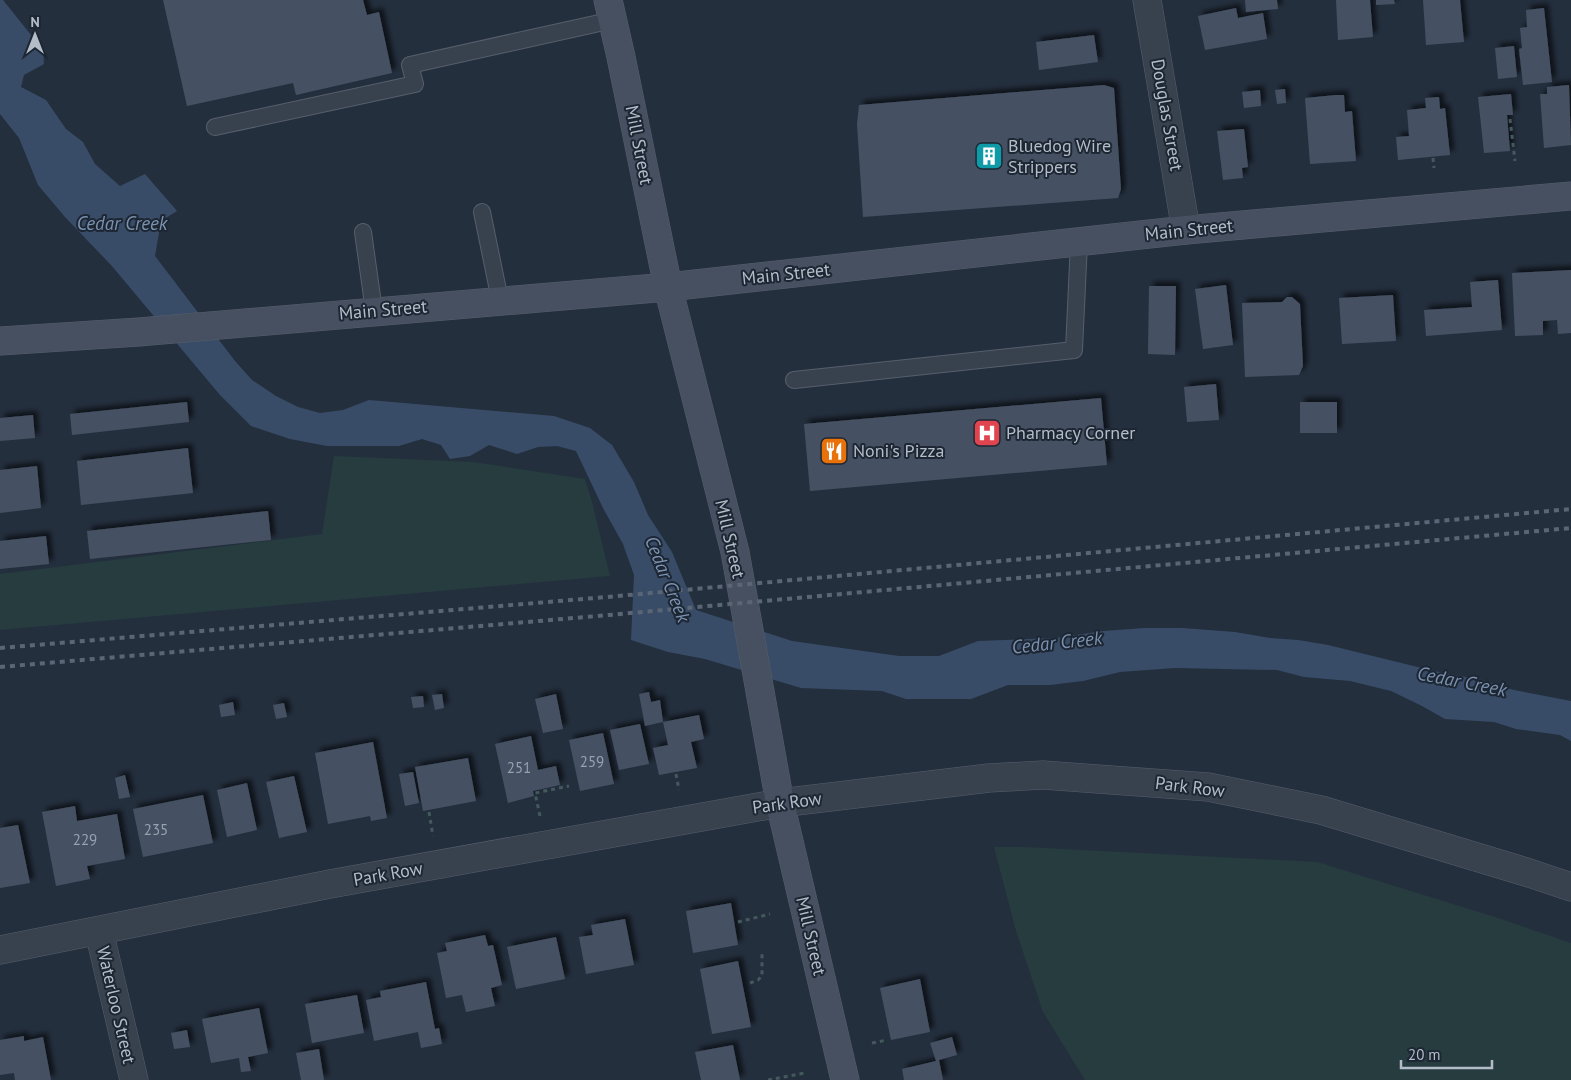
<svg xmlns="http://www.w3.org/2000/svg" width="1571" height="1080" viewBox="0 0 1571 1080" font-family="'PT Sans',sans-serif">
<style>
.green{fill:#263c3f}
.water{fill:#394c67}
.building{fill:#455162;filter:url(#shadow)}
.lines{fill:none;stroke-linecap:round;stroke-linejoin:round}
.lane-casing{stroke:#565f6c;stroke-width:18}
.street-casing{stroke:#565f6c;stroke-width:29}
.secondary-casing{stroke:#565f6c;stroke-width:29}
.path{stroke:#44595c;stroke-width:3;stroke-dasharray:4 4;stroke-linecap:butt}
.lane{stroke:#38414e;stroke-width:16}
.street{stroke:#38414e;stroke-width:28}
.secondary{stroke:#465061;stroke-width:28}
.rail{stroke:#5a6575;stroke-width:4;stroke-dasharray:5 5;stroke-linecap:butt}
.labels{text-anchor:middle;stroke-width:4;stroke-linejoin:round;paint-order:stroke}
.number-label{font-size:15px;fill:#98a1af}
.street-label{font-size:18px;fill:#b4bcc9;stroke:#1d2633}
.poi-label{font-size:18px;fill:#b4bcc9;stroke:#1d2633;text-anchor:start}
.water-label{font-size:19px;font-style:italic;fill:#7c92b1;stroke:#1d2633}
</style>
<defs>
<filter id="shadow"><feDropShadow dx="4.5" dy="-4.5" stdDeviation="2.5" flood-color="#0009"/></filter>
</defs>
<rect width="100%" height="100%" fill="#242f3e"/>
<path class="green" d="M334 456 473 462 585 479 592 502 610 576 0 630V574L322 534Z
M994 847H1024L1317 862 1495 917 1571 943V1080H1085L1043 1012 1016 931Z"/>
<path class="water" d="M0 0H3L43 50 44 64 24 75 21 87 46 100 66 129 83 142 95 164 120 186 145 174 177 211 161 221 155 256 235 361 252 380 276 396 298 407 320 413 343 410 369 400 554 416 590 428 612 445 634 482 648 515 672 552 696 610 792 641 899 656H939L978 641 1056 638 1103 631 1145 628H1182L1235 632 1270 638 1298 640 1328 645 1434 671 1482 680 1514 690 1571 701V741L1560 735 1516 729 1494 722 1445 719 1422 706 1391 691 1350 681 1304 677 1277 670 1175 668 1120 672 1083 681 1050 685H1008L971 699H906L882 691 801 688 705 659 668 652 631 640 634 575 623 544 603 508 576 451 557 446 538 447 517 454 489 445 470 456 450 459 441 445 422 439 399 446H327L290 439 251 426 220 395 111 265 65 217 38 185 19 138 0 114Z"/>
<path class="building" d="M163 0H363L367 15 379 12 392 73 296 95 293 83 187 106Z
M1245 0H1277L1278 9 1246 12Z
M1336 0H1370L1373 37 1338 40Z
M1376 0H1394L1395 4 1376 5Z
M1423 0H1460L1464 42 1426 45Z
M1236 8 1238 18 1263 13 1267 39 1205 50 1198 16Z
M1544 8 1552 82 1523 85 1519 49 1522 48 1520 28 1527 27 1526 10Z
M1094 35 1098 62 1039 70 1036 42Z
M1514 46 1517 77 1498 79 1495 48Z
M1104 85 1114 88 1121 189 1118 198 863 217 857 124 859 105Z
M1569 85 1571 145 1544 148 1540 94H1547V87Z
M1285 89 1286 103 1277 104 1275 90Z
M1260 90 1261 106 1244 108 1242 92Z
M1511 94 1513 115H1507L1510 151 1484 153 1478 97Z
M1336 95H1344L1345 112 1352 111 1356 161 1310 164 1305 98Z
M1439 97 1440 109 1445 108 1450 155 1398 160 1396 137 1409 136 1407 110 1426 108 1425 98Z
M1244 129 1248 167 1242 168 1243 178 1223 180 1217 131Z
M1571 270V333L1558 334 1557 320 1543 321V335L1515 336 1512 273Z
M1498 280 1502 330 1426 336 1424 310 1472 307 1470 282Z
M1226 285 1233 345 1203 349 1195 289Z
M1149 286H1176L1175 355 1148 354Z
M1393 295 1396 341 1342 344 1339 298Z
M1287 297H1292L1300 304 1303 366 1299 375 1245 377 1242 303 1282 302Z
M1216 384 1219 420 1187 422 1184 387Z
M1101 398 1107 465 810 491 804 424Z
M187 402 189 422 72 435 70 414Z
M1300 402H1337V433H1300Z
M33 415 35 438 0 441V418Z
M188 448 193 493 81 505 77 461Z
M37 466 41 508 0 513V470Z
M268 511 271 540 90 559 87 531Z
M46 536 49 564 0 569V541Z
M649 692 651 702 660 700 663 722 645 726 639 694Z
M442 694 444 708 435 710 432 695Z
M556 694 563 729 543 733 535 699Z
M423 696 424 707 413 708 411 697Z
M233 702 235 715 221 717 219 705Z
M284 703 287 717 276 719 273 705Z
M699 715 704 739 691 742 697 768 659 775 653 748 668 745 663 722Z
M640 724 649 764 619 770 610 730Z
M603 733 614 784 580 791 569 740Z
M531 736 538 770 556 766 560 785 533 791 534 796 508 803 495 744Z
M373 742 387 818 371 821 370 816 328 824 315 753Z
M468 758 476 801 423 811 415 767Z
M413 772 419 803 405 806 399 774Z
M125 775 130 797 119 799 115 778Z
M294 776 307 832 279 838 266 782Z
M247 783 257 830 227 837 217 790Z
M203 795 213 843 143 857 133 809Z
M75 806 77 821 117 814 125 859 87 866 90 879 56 886 42 812Z
M18 825 30 883 0 888V828Z
M731 903 738 945 693 953 686 911Z
M625 919 634 965 586 974 579 937 593 935 591 925Z
M485 935 488 946 493 945 502 985 491 988 495 1006 466 1012 462 995 446 998 437 953 447 951 445 943Z
M556 937 565 979 516 989 507 947Z
M738 961 751 1027 712 1034 700 969Z
M920 979 930 1032 891 1040 880 988Z
M426 982 435 1029 439 1028 442 1044 421 1048 418 1032 374 1041 366 1000 381 997 380 991Z
M357 995 364 1033 312 1043 305 1004Z
M259 1008 268 1053 248 1057 251 1071 241 1072 239 1058 211 1063 202 1019Z
M187 1030 190 1047 174 1049 171 1033Z
M24 1036V1041L43 1037 51 1080H15L14 1073 0 1075V1040Z
M952 1037 957 1055 939 1060 943 1080H904L902 1069 936 1061 930 1043Z
M733 1045 740 1080H701L695 1052Z
M319 1049 324 1080H301L296 1053Z"/>
<g class="lines">
<g class="lane-casing">
<path id="lane" d="M215 127 415 84 410 65 613 20
M482 212 500 300
M363 232 374 311
M794 380 1074 350 1079 242"/>
</g>
<g class="street-casing">
<path id="street" d="M1147 0 1186 230
M99 931 134 1080
M0 950 330 884 780 803 989 778 1043 775 1208 787 1321 810 1526 872 1571 887"/>
</g>
<g class="secondary-casing">
<path id="secondary" d="M608 0 621 57 668 287 735 552 780 803 845 1080
M0 341 139 332 668 287 1186 230 1571 196"/>
</g>
<path class="path" d="M1510 119 1515 161
M1433 158 1434 168
M676 774 679 790
M429 812 433 836
M540 816 535 793 569 786
M738 922 770 914
M750 983 758 980 762 976V954
M872 1043 887 1040
M768 1080 805 1073"/>
<use href="#lane" class="lane"/>
<use href="#street" class="street"/>
<use href="#secondary" class="secondary"/>
<path class="rail" d="M0 648 607 597 1571 509
M0 667 609 615 1571 528"/>
</g>
<defs>
<g id="building-square" transform="scale(1.4375)"><rect x="-9" y="-9" width="18" height="18" rx="4" fill="#0f9aa8" stroke="#1d2633"/><path d="M-4-6H4V6H1V3H-1V6H-4ZM-2.5-4.3h1.7v1.8h-1.7ZM.8-4.3h1.7v1.8H.8ZM-2.5-1h1.7V.8h-1.7ZM.8-1h1.7V.8H.8Z" fill="#fff"/></g>
<g id="hospital-square" transform="scale(1.4375)"><rect x="-9" y="-9" width="18" height="18" rx="4" fill="#e0444e" stroke="#1d2633"/><path d="M-5-5h3v3.5h4V-5h3V5h-3V1.5h-4V5h-3Z" fill="#fff"/></g>
<g id="restaurant-square" transform="scale(1.4375)"><rect x="-9" y="-9" width="18" height="18" rx="4" fill="#e8710a" stroke="#1d2633"/><path d="M-5-6h1v4h1v-4h1v4h1v-4h1v5L-1.5 .5V6h-2V.5L-5-1ZM5-6V6H3V1.5H1.5Q1.5-4 5-6Z" fill="#fff"/></g>
</defs>
<g fill-rule="evenodd">
<use href="#building-square" x="989" y="156"/>
<use href="#hospital-square" x="987" y="433"/>
<use href="#restaurant-square" x="834" y="451"/>
</g>
<g class="labels">
<g class="number-label">
<text x="592" y="767">259</text>
<text x="519" y="773">251</text>
<text x="156" y="835">235</text>
<text x="85" y="845">229</text>
</g>
<g class="street-label">
<text transform="translate(1167 115) rotate(80)" y="6">Douglas Street</text>
<text transform="translate(639 145) rotate(79)" y="6">Mill Street</text>
<text transform="translate(1189 230) rotate(-6)" y="6">Main Street</text>
<text transform="translate(786 274) rotate(-6)" y="6">Main Street</text>
<text transform="translate(383 310) rotate(-5)" y="6">Main Street</text>
<text transform="translate(730 539) rotate(77)" y="6">Mill Street</text>
<text transform="translate(1190 787) rotate(7)" y="6">Park Row</text>
<text transform="translate(787 803) rotate(-8)" y="6">Park Row</text>
<text transform="translate(388 874) rotate(-10)" y="6">Park Row</text>
<text transform="translate(811 936) rotate(77)" y="6">Mill Street</text>
<text transform="translate(116 1005) rotate(77)" y="6">Waterloo Street</text>
</g>
<g class="poi-label">
<text x="1008" y="152">Bluedog Wire<tspan x="1008" dy="21">Strippers</tspan></text>
<text x="1006" y="439">Pharmacy Corner</text>
<text x="853" y="457">Noni's Pizza</text>
</g>
<g class="water-label">
<text x="122" y="230">Cedar Creek</text>
<text transform="translate(668 579) rotate(68)" y="7">Cedar Creek</text>
<text transform="translate(1057 642) rotate(-6)" y="7">Cedar Creek</text>
<text transform="translate(1462 681) rotate(11)" y="7">Cedar Creek</text>
</g>
</g>
<g transform="translate(35 35)" stroke="#1d2633" stroke-width="4" paint-order="stroke">
<path d="M0-4L9 19L0 12L-9 19Z" fill="#b4bcc9"/>
<text y="-8" font-size="14" font-weight="bold" text-anchor="middle" fill="#b4bcc9">N</text>
</g>
<path d="M1401 1060v8h91v-8" fill="none" stroke="#b4bcc9" stroke-width="2.5"/>
<text x="1408" y="1060" font-size="15" fill="#b4bcc9" stroke="#1d2633" stroke-width="4" paint-order="stroke">20 m</text>
</svg>
